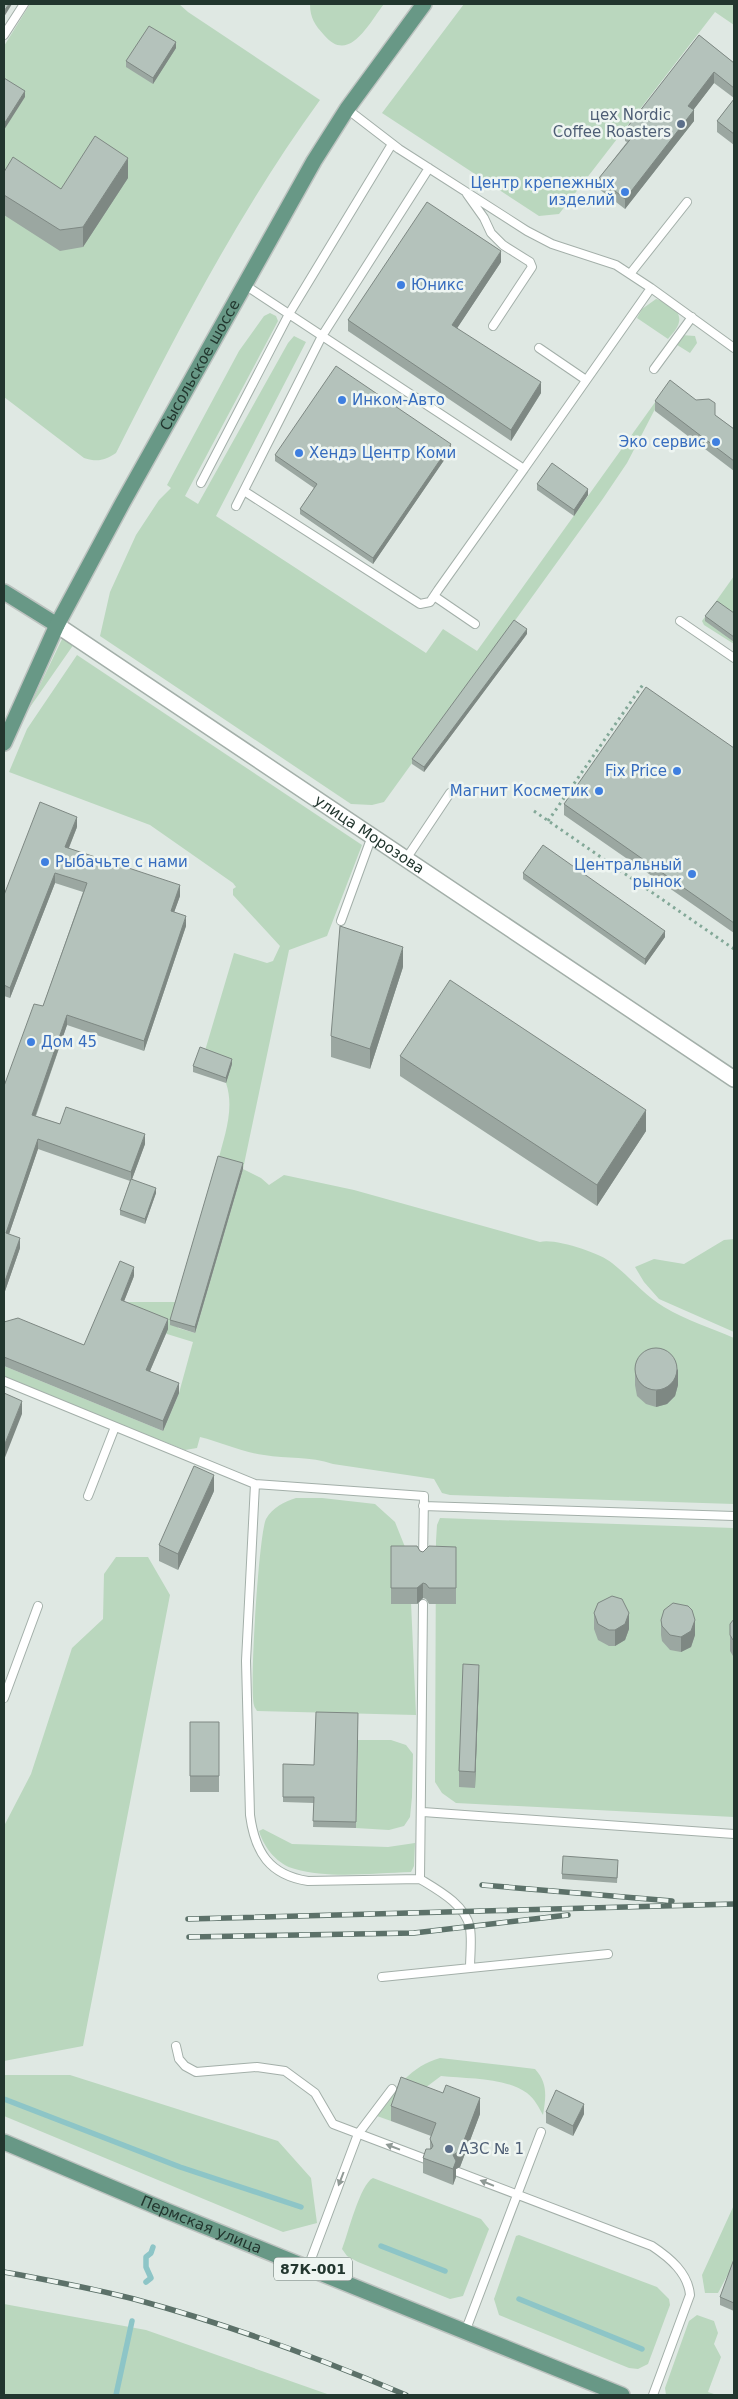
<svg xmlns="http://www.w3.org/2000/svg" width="738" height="2399" viewBox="0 0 738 2399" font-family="'DejaVu Sans',sans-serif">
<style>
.green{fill:#bad7be}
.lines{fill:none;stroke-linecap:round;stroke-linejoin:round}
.stream{stroke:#8dc5c7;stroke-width:5.5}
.lane-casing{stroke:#a3afa9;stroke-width:10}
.street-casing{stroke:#a3afa9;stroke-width:18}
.primary-casing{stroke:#bdc3c0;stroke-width:18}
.path{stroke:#83a898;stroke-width:3;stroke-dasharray:2.5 4;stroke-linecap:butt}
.lane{stroke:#fff;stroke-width:8}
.street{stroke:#fff;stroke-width:15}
.primary{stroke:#689886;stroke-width:15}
.rail-casing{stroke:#5c7169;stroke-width:5.5}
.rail{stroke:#eef5f1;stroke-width:4;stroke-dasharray:11;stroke-linecap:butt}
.wall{fill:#9ba7a1}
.shaded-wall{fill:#7e8883}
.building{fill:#b4c2bb;stroke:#7e8883}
.oneway{fill:#909a96}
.service-dot{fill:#5c6f8a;stroke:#eef5f1;stroke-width:2}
.shop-dot{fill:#3f7fe0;stroke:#eef5f1;stroke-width:2}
.labels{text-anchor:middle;stroke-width:5;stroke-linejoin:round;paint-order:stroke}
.shield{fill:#eef5f1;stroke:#5f6f68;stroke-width:1}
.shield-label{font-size:14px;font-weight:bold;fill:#22362e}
.service-label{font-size:15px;fill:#4e5e75;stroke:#eef5f1;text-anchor:end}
.shop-label{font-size:15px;fill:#366cbe;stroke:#eef5f1;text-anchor:end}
.street-label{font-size:15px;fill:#22362e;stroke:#eef5f1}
</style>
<rect width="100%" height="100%" fill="#dfe8e3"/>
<path class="green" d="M30 4H179L188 12 320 100C240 210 177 332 116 453 104 461 97 462 84 458L4 397V46Z
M310 4H384C369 23 349 65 324 35 315 25 310 18 310 4Z
M464 4H734V25L715 12 559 214 539 216 382 113Z
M656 299C665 301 682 310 679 322 678 328 672 334 668 339L637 318 642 309Z
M270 313 276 316 278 321 185 496 198 504 288 343 294 336 306 342 216 516 426 653 443 629 477 651 666 387 667 393 654 411 627 463 602 500 384 802 372 805 351 804 100 636 110 592 136 535 159 500 171 488 167 485 239 351 264 316Z
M681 335 695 336 697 343 690 353 674 343Z
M734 576V644L704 625 702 621Z
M63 637 74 644 28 710Z
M77 655 362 845 327 936 289 950 243 1169 261 1178 269 1185 284 1175 354 1190 540 1242C555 1238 600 1253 612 1263 630 1277 644 1295 664 1307 686 1320 711 1328 734 1338V1504L450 1495 442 1493 434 1479 333 1464C310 1456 287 1459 264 1455 241 1452 221 1442 200 1437L197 1448 185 1450 4 1378V1366L163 1431 179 1393 193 1342 167 1334 118 1302H177L178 1328 195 1333 243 1169 218 1161C224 1137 235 1109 226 1083 222 1074 211 1063 204 1054L234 953 267 963 273 961 280 946 233 895V889L236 887 233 883 150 825 9 772 27 729Z
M734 1239V1332L659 1299 644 1282 635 1267 654 1259 684 1264 724 1240Z
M296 1498H322L375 1504 395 1522 409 1557 416 1715 257 1711C256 1709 254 1707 254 1705 249 1688 259 1533 266 1519 273 1507 284 1502 296 1498Z
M440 1518 734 1528V1817L456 1803 442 1793 435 1782 436 1541 437 1525Z
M116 1557H148L170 1595 83 2046 4 2061V1826L31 1774 72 1648 103 1619 104 1574Z
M358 1740H391L406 1745 413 1754 412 1797 410 1817 404 1826 389 1830 356 1828Z
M263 1829 292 1844 388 1847 415 1843 414 1866 411 1872C375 1873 329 1879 295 1869 278 1865 264 1848 259 1831Z
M440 2058 535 2069C548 2083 546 2097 543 2115 539 2108 535 2099 527 2093 504 2077 468 2079 441 2076L413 2097 401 2093 391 2121 377 2116V2113C395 2089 411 2066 440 2058Z
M4 2075H70L278 2141 311 2178 317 2223 283 2232 4 2116Z
M373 2178 481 2219 489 2229 463 2296 450 2299 358 2262 347 2256 342 2249C348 2234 360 2184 373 2178Z
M734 2205V2263L718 2293H705L702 2275Z
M519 2235 657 2287 669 2299 670 2305 648 2364 638 2369 629 2368 499 2315 494 2299 516 2236Z
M4 2304 146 2330 330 2395H4Z
M697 2315 714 2321 718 2333 714 2344 721 2357 708 2392 717 2395H666L665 2388 689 2321Z"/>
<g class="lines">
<path class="stream" d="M4 2099 180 2167 301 2207
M381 2246 445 2271
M146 2282 151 2278 146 2267V2257L151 2253 153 2247
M519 2299 642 2349
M116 2395 132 2321"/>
<g class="lane-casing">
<path id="lane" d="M4 35 24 4
M347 109 399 149 527 231 552 244 616 265 651 288 734 348
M467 194 484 218 491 233 503 245 530 262 532 267 493 326
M630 274 687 202
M245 285 524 469 651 288
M539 348 586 380
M654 369 692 317
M201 483 289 314 392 144
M244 491 420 604 430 602 438 590 524 469
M236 506 322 336 429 168
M434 596 475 624
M680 621 734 658
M406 859 450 793
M341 921 372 836
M4 1381 255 1484 424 1496 423 1560
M255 1484 246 1661 250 1815C255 1852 269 1875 308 1881L420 1879
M88 1496 115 1427
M423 1506 734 1516
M423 1604 420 1879C438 1890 466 1905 470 1928 472 1941 470 1956 470 1968
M4 1698 38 1606
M423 1812 734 1834
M382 1977 608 1954
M176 2046 179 2059 185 2066 196 2072 257 2067 285 2071 315 2093 333 2124 428 2160
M458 2172 652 2246C670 2258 688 2273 690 2295L653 2395
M308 2267 358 2134 392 2089
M465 2332 541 2132"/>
</g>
<g class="street-casing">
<g id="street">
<path id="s1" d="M57 625 734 1079"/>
</g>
</g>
<g class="primary-casing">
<g id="primary">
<path d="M4 592 57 625"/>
<path id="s2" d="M4 743 57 625 122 504 314 161 347 109 424 4"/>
<path id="s3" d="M4 2142 167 2211 622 2395"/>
</g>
</g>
<path class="path" d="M534 811 734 949
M548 821 644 683"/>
<use href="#lane" class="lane"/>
<use href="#street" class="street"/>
<use href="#primary" class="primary"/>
<g class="rail-casing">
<path id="rail" d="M482 1885 672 1901
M188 1919 734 1904
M189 1937 414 1933 568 1915
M4 2272C47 2280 91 2288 134 2299 227 2324 317 2357 406 2395"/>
</g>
<use href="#rail" class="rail"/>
</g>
<path class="wall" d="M699 35 734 63V98L714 83 693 110 694 121 625 209 599 189V178L627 142 625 141V130Z
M176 48 153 84 126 67V61Z
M734 99V145L717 132V121Z
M4 172 61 189 128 178 83 247 60 251 4 215Z
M501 262 457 328 541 393 511 441 348 331V320Z
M655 401 715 415 734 429V471L655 411Z
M451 450 373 564 300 514V509L314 488 275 461V455Z
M537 484 588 495 574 516 537 490Z
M734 613V642L705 621V616Z
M527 634 424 772 412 764V759Z
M734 748V933L564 815V804Z
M77 827 69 848 180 896 174 912 186 926 144 1051 67 1025 36 1116 60 1124 145 1144 132 1179 156 1193 145 1224 120 1215V1210L130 1181 38 1149 9 1234 20 1248 4 1294V1086L43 1006 83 892 55 883 10 998 4 996V895Z
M523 873 665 937 645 965 523 879Z
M403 967 370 1069 331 1057V1036Z
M400 1056 646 1131 597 1206 400 1076Z
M232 1064 226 1083 193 1072V1066Z
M243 1169 195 1333 170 1325V1320Z
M134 1276 124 1301 168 1329 150 1371 179 1393 163 1431 4 1366V1322L84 1345Z
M635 1369 678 1385 675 1396 667 1404 656 1407 646 1404 637 1396 635 1385Z
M214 1491 178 1570 159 1561V1545Z
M391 1546 423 1552 456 1547V1604H429L426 1599 423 1598 417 1604H391Z
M594 1613 629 1629 625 1640 615 1646H609L598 1640 594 1629Z
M734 1619V1657L733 1656 730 1651V1624Z
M661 1620 695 1635 691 1647 681 1652 670 1650 662 1641 661 1635Z
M479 1680 475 1788 459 1787V1771Z
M358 1713 356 1828 313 1827 314 1803 283 1802V1764L314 1765Z
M190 1722H219V1792H190Z
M618 1865 617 1883 562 1879V1874Z
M391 2106 480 2114 460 2167 456 2169V2177L453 2185 423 2173V2158L430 2149V2139L431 2136 391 2121Z
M546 2112 584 2114 573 2136 546 2123Z
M734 2259V2311L720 2305V2297Z"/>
<path class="shaded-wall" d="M9 4H12L4 17V11Z
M176 42V48L153 84V78Z
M714 72V83L688 117V106Z
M25 91V97L4 130V124Z
M694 110V121L625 209V199Z
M128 158V178L83 247V227Z
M501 251V262L452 336V325Z
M541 382V393L511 441V430Z
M451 444V450L373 564V558Z
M588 489V495L574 516V510Z
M527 629V634L424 772V767Z
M77 817V827L65 857V847Z
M55 873V883L10 998V988Z
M180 885V896L171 921V911Z
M186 916V926L144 1051V1041Z
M665 931V937L645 965V959Z
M403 947V967L370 1069V1049Z
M67 1015V1025L32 1125V1115Z
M232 1059V1064L226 1083V1078Z
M646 1110V1131L597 1206V1185Z
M145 1134V1144L131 1182V1172Z
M38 1139V1149L6 1243V1233Z
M243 1163V1169L195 1333V1327Z
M156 1188V1193L145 1224V1219Z
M20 1238V1248L4 1294V1284Z
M134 1267V1276L121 1309V1300Z
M168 1319V1329L146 1380V1370Z
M678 1369V1385L675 1396 667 1404 656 1407V1391Z
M179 1383V1393L163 1431V1421Z
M22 1401V1414L4 1460V1446Z
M214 1475V1491L178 1570V1554Z
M423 1583V1598L417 1604V1588Z
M629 1613V1629L625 1640 615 1646V1630Z
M695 1620V1635L691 1647 681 1652V1637Z
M479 1665V1680L475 1788V1772Z
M480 2098V2114L460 2167 456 2169V2177L453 2185V2155Z
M584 2104V2114L573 2136V2126Z"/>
<path class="building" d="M4 4H9L4 11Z
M149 26 176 42 153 78 126 61Z
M699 35 734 63V88L714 72 688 106 694 110 625 199 599 178 633 136 625 130Z
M4 78 25 91 4 124Z
M734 99V134L717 121Z
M95 136 128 158 83 227 60 230 4 195V172L13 157 61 189Z
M427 202 501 251 452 325 541 382 511 430 348 320Z
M336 366 451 444 373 558 300 509 317 484 275 455Z
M670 380 696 400 709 399 715 403V415L734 429V461L655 401Z
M552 463 588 489 574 510 537 484Z
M717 601 734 613V637L705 616Z
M514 620 527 629 424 767 412 759Z
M646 687 734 748V923L564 804Z
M40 802 77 817 65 847 180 885 171 911 186 916 144 1041 67 1015 32 1115 60 1124 66 1107 145 1134 131 1172 38 1139 6 1233 20 1238 4 1284V1086L34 1004 43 1006 87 883 55 873 10 988 4 985V895Z
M543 845 665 931 645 959 523 873Z
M340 926 403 947 370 1049 331 1036Z
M450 980 646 1110 597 1185 400 1056Z
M200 1047 232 1059 226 1078 193 1066Z
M218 1156 243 1163 195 1327 170 1320Z
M131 1179 156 1188 145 1219 120 1210Z
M120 1261 134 1267 121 1300 168 1319 146 1370 179 1383 163 1421 4 1357V1322L18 1318 84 1345Z
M635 1369a21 21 0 1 1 42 0a21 21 0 1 1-42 0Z
M4 1393 22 1401 4 1446Z
M194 1466 214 1475 178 1554 159 1545Z
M391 1546H417L420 1551 423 1552 429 1546 456 1547V1588H429L426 1584 423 1583 417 1588H391Z
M612 1596 622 1599 629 1613 625 1624 615 1630H609L598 1624 594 1613 598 1603Z
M673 1603 688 1606 692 1610 695 1620 691 1631 681 1637 670 1635 662 1626 661 1620 664 1610Z
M734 1619V1641L733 1640 730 1635V1624Z
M463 1664 479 1665 475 1772 459 1771Z
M316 1712 358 1713 356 1822 313 1821 314 1797H283V1764L314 1765Z
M190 1722H219V1776H190Z
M563 1856 618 1860 617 1878 562 1874Z
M401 2077 443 2093 446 2085 480 2098 460 2151 453 2155 456 2161 453 2169 423 2158 426 2149H431L433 2146 430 2139 436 2123 391 2106Z
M556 2090 584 2104 573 2126 546 2112Z
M734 2259V2303L720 2297Z"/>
<defs><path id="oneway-solid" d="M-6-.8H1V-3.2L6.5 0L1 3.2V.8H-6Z" transform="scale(1.25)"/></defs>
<g class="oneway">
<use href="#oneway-solid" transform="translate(393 2147) rotate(-159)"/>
<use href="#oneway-solid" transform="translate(341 2179) rotate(111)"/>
<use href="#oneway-solid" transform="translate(487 2183) rotate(-158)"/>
</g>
<g class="service-dot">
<circle cx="681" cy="124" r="5"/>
<circle cx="449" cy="2149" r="5"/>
</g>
<g class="shop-dot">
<circle cx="625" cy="192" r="5"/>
<circle cx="401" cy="285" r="5"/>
<circle cx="342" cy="400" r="5"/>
<circle cx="716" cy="442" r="5"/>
<circle cx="299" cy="453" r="5"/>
<circle cx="677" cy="771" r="5"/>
<circle cx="599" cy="791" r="5"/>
<circle cx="45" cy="862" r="5"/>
<circle cx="692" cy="874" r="5"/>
<circle cx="31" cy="1042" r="5"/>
</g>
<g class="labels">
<rect class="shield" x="274" y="2257.5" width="78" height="23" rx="4"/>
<g class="shield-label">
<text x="313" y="2274">87К-001</text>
</g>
<g class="service-label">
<text x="671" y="120">цех Nordic<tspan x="671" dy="17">Coffee Roasters</tspan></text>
<text x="459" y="2154" text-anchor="start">АЗС № 1</text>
</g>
<g class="shop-label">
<text x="615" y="188">Центр крепежных<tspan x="615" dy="17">изделий</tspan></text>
<text x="411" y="290" text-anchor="start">Юникс</text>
<text x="352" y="405" text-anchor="start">Инком-Авто</text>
<text x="706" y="447">Эко сервис</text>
<text x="309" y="458" text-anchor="start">Хендэ Центр Коми</text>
<text x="667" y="776">Fix Price</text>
<text x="589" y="796">Магнит Косметик</text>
<text x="55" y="867" text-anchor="start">Рыбачьте с нами</text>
<text x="682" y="870">Центральный<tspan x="682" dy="17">рынок</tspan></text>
<text x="41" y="1047" text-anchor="start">Дом 45</text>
</g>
<g class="street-label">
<text dy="5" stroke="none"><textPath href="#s2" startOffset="426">Сысольское шоссе</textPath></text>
<text dy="5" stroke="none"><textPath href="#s1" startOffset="376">улица Морозова</textPath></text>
<text dy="5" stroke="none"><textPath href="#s3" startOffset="214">Пермская улица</textPath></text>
</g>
</g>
<rect width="738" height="2399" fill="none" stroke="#22362e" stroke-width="10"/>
</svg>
